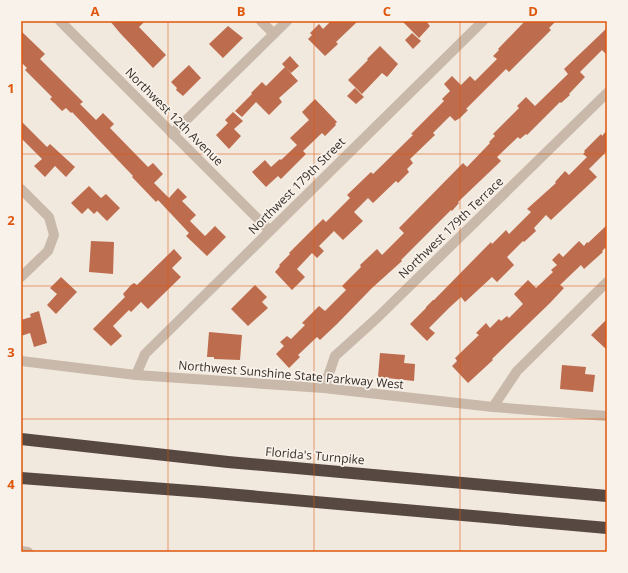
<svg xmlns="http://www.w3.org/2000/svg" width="628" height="573" viewBox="0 0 628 573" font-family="'Open Sans',sans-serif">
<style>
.building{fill:#be6c4e}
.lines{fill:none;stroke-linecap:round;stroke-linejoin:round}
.minor{stroke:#c8b9aa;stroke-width:10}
.tertiary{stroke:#c8b9aa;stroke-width:10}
.motorway{stroke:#574841;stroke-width:12}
.grid{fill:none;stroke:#df570d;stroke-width:1;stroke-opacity:0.55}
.labels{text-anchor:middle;stroke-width:3.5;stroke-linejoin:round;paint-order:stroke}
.street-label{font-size:12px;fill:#362e29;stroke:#f9f2ea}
.neatline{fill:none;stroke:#df570d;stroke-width:1.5}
.grid-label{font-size:13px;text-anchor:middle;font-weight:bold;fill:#df570d}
</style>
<rect width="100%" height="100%" fill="#f1e8de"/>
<path class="building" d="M110 21H145L139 27 166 55 153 68 120 33Z
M331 21H358L336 42 338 44 325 56 308 39 312 35 310 33 319 24 323 29Z
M402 21H426L430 26 419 38Z
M525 21H556L549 28 551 30 509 72 506 69 466 109 468 110 460 118 455 121 450 116 433 133 435 135 410 159 413 163 407 169 409 172 398 183 396 181 373 203 368 198 354 212 363 221 343 240 334 231 319 246 324 251 317 258 312 253 297 269 305 277 292 290 275 272 280 266 279 265 290 254 289 253 323 219 326 222 350 198 347 195 371 172 373 174 413 135 411 134 444 101 442 99 450 91 444 84 452 76 461 85 470 76 475 81 497 59 493 56 499 50 498 49Z
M228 26 243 38 223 58 209 44Z
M607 28V55L602 50 580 72 585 77 569 94 570 95 561 103 560 102 527 135 526 134 520 139 518 137 497 157 501 161 458 202 459 203 452 211 451 210 401 260 402 261 372 288 337 324 320 340 317 337 298 355 300 357 289 368 276 354 284 346 280 342 287 336 291 339 305 325 302 323 319 306 325 311 346 290 342 286 361 267 360 265 377 249 382 255 404 233 399 228 463 163 467 167 490 143 489 142 495 136 493 134 519 108 517 106 526 97 535 106 568 74 564 69Z
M21 31 45 54 40 59 83 102 80 104 96 120 103 113 114 124 110 128 148 167 153 163 163 174 154 183 169 198 178 188 187 197 182 201 196 215 190 221 205 236 215 226 226 237 207 256 186 236 189 233 158 200 156 202 132 177 133 176 72 112 71 113 66 108 62 111 50 99 52 97 25 70 27 68 21 62Z
M412 33 421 41 413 49 405 40Z
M380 46 398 64 387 77 382 73 362 94 348 80 368 60 367 59Z
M290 56 299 66 291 73 282 64Z
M189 65 201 78 183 96 176 90 177 88 171 82Z
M285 67 298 81 279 98 282 102 269 115 256 102 242 117 235 111 252 94 251 93 262 82 266 86Z
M355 88 364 97 356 104 347 96Z
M315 99 337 122 335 124 336 125 325 136 322 133 303 151 306 154 281 179 278 176 266 187 252 172 265 160 271 167 280 159 281 160 297 145 290 138 309 120 302 112Z
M233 112 243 121 234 129 241 136 229 149 216 135 228 123 225 120Z
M21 121 47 147 50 144 75 167 66 177 55 166 45 177 34 166 42 159 21 138Z
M607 130V151L589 169 597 177 551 220 546 215 534 228 536 231 524 242 523 241 507 257 514 265 497 282 492 277 465 302 461 297 450 307 429 328 435 333 427 341 410 324 426 308V307L433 300H434L491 242 492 244 506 230 509 234 531 212 527 209 556 183 555 182 565 171 569 175 587 157 583 154 585 152 584 151 601 134 602 136Z
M89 186 101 198 106 194 120 208 107 221 97 211 94 214 88 208 82 214 71 203Z
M607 225V246L602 251 603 252 584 269 581 265 560 285 564 288 550 303 492 359 493 360 468 383 452 366 457 361 455 358 479 335 476 333 486 323 490 328 499 319 501 321 507 316 509 318 523 304 514 294 528 280 536 288 553 272 551 270 557 265 552 260 559 253 563 257 579 241 584 246 587 242 588 243Z
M91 241 114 242 113 274 89 272Z
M174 249 182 258 172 268 181 277 148 309 141 302 131 312 129 310 113 326 122 336 111 346 93 329 125 297 123 294 131 285 134 283 137 285Z
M61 277 77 292 56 314 47 305 57 294 50 288Z
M255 285 267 297 262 302 268 308 248 326 231 309Z
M39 311 47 343 34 347 30 333 21 336V320L31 317 30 314Z
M607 319V350L591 335Z
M209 332 242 335 240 360 214 359V357H207Z
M380 353 405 355 404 363 415 364 414 381 378 377Z
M562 365 586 367 585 374 595 375 593 392 560 389Z"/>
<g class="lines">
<path class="minor" d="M261 21 274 34
M172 134 287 21
M21 189 49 217 54 235 48 251 21 277
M21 361 136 375 324 388 493 407 607 416
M136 375 145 354 483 21
M324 388 335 356 377 318 607 93
M493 407 517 371 607 282
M21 551 28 552"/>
<path class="tertiary" d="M60 21 270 231"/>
<path class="motorway" d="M21 439 228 462 607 496
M21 478 204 492 607 528"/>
</g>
<path class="grid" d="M168 21V552M314 21V552M460 21V552M21 154H607M21 286H607M21 419H607"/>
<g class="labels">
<g class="street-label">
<text transform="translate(174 117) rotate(45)" y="4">Northwest 12th Avenue</text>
<text transform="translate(297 186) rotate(-45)" y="4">Northwest 179th Street</text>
<text transform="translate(451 228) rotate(-44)" y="4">Northwest 179th Terrace</text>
<text transform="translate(291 375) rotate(5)" y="4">Northwest Sunshine State Parkway West</text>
<text transform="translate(315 456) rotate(5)" y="4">Florida's Turnpike</text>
</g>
</g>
<rect width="628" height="573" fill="none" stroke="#f9f2ea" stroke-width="44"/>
<rect x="22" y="22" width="584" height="529" class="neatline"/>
<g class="grid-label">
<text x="95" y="16">A</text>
<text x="241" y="16">B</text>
<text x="387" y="16">C</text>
<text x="533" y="16">D</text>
<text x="11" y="93">1</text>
<text x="11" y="225">2</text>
<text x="11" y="357">3</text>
<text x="11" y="489">4</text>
</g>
</svg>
